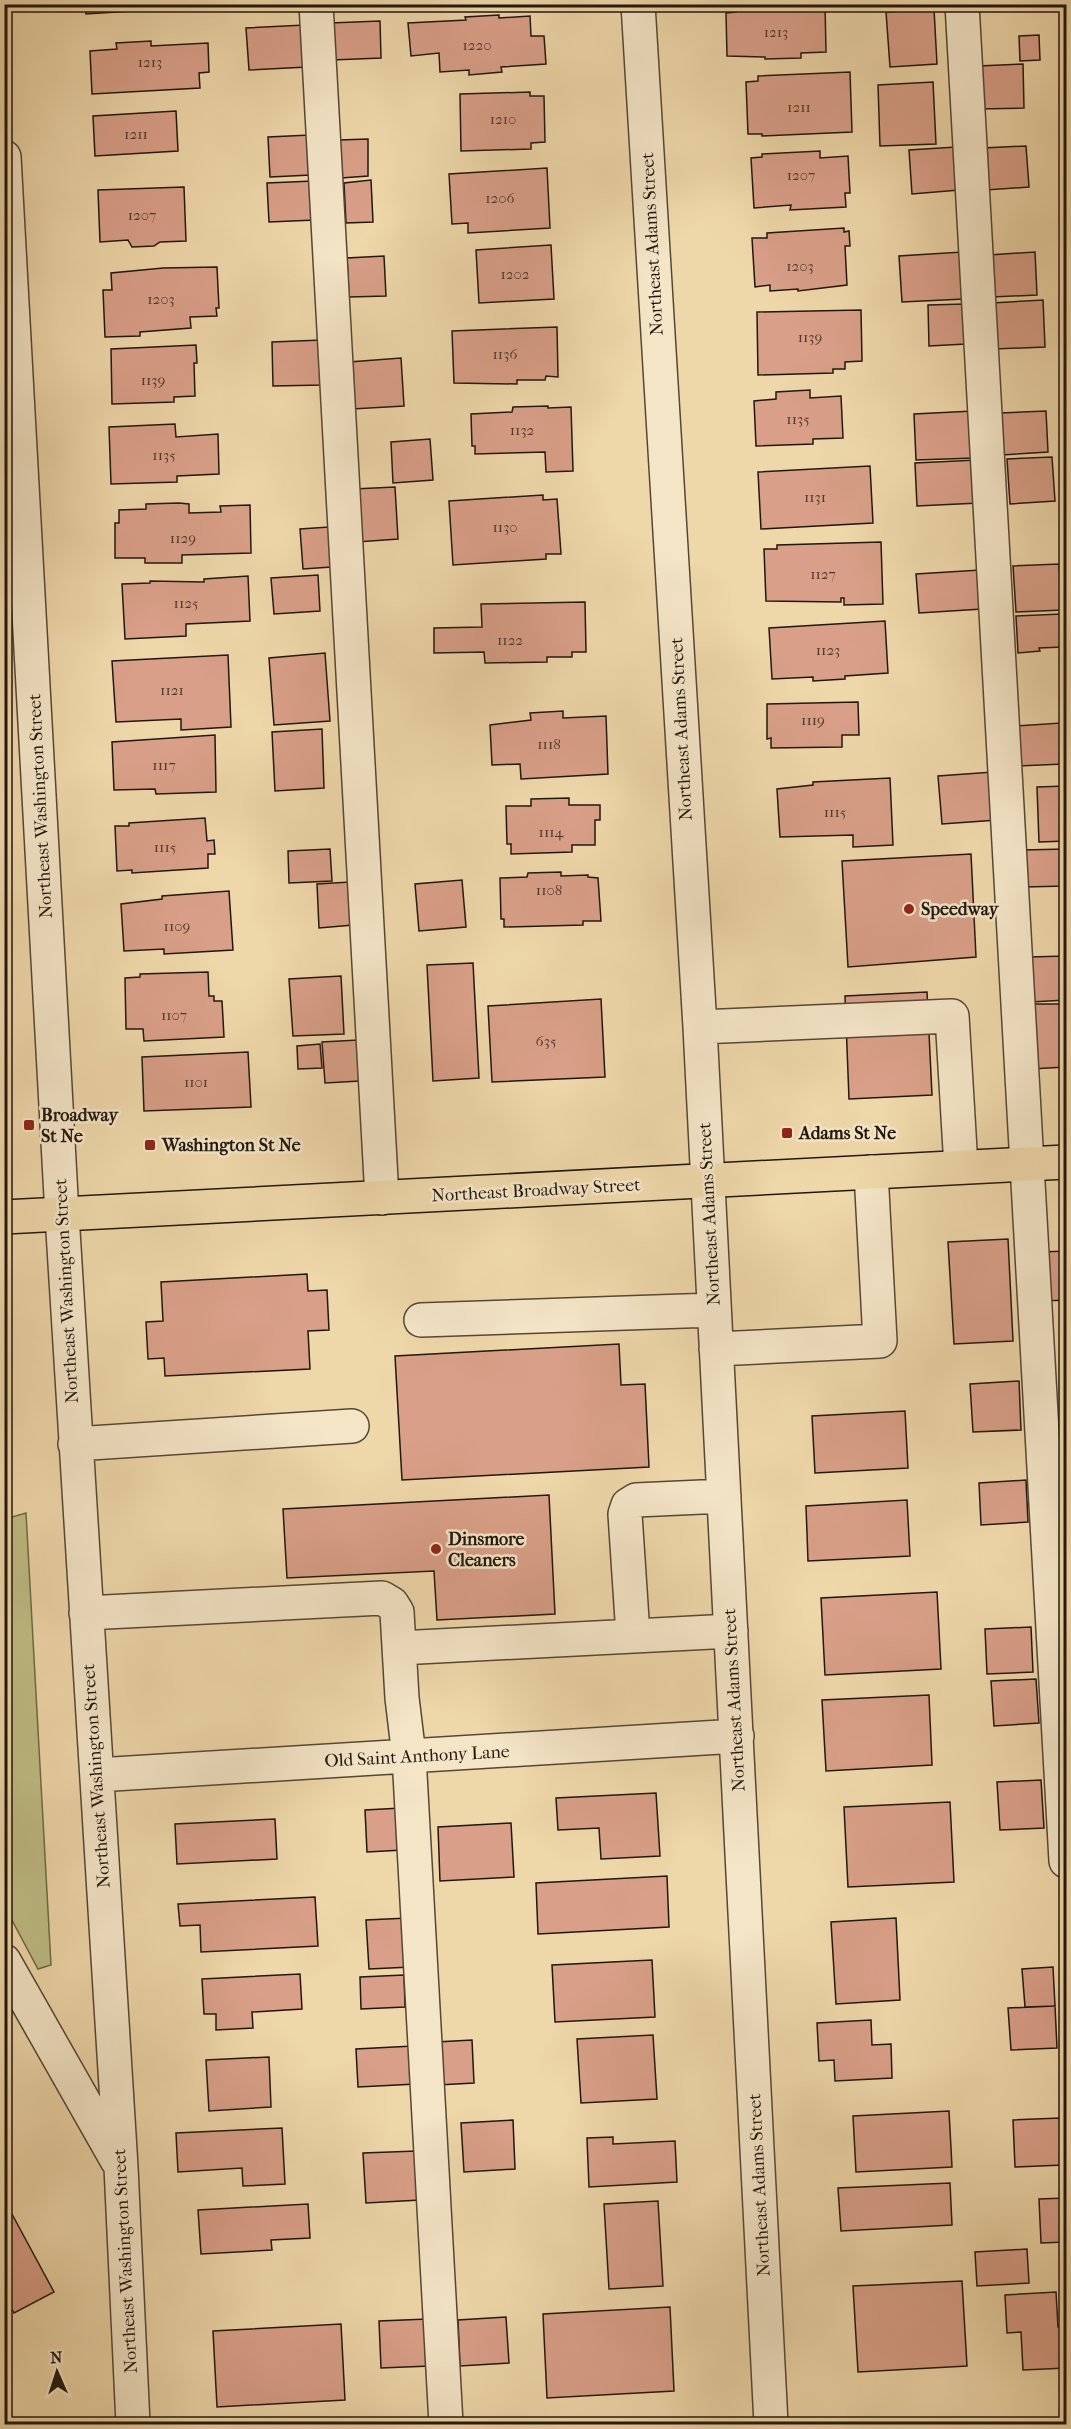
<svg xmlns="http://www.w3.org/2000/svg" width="1071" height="2429" viewBox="0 0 1071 2429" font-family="'IM FELL French Canon',serif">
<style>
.green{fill:#bfbc84;stroke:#706a4a;stroke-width:1.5}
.building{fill:#d99f88;stroke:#21170f;stroke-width:1.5}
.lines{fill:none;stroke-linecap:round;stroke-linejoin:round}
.minor-casing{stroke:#544736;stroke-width:36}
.major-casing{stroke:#21170f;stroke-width:36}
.minor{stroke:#f4e5c7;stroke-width:33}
.major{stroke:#eed7a9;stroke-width:33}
.poi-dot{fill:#8f2418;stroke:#f4e5c7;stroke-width:2}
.labels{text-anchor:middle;stroke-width:5;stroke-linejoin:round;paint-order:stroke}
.number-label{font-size:15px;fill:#4f392d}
.street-label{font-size:18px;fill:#21170f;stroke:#f4e5c7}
.poi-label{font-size:18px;font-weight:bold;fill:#21170f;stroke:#f4e5c7;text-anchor:start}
</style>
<rect width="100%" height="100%" fill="#eed7a9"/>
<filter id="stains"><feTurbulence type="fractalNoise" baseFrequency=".00333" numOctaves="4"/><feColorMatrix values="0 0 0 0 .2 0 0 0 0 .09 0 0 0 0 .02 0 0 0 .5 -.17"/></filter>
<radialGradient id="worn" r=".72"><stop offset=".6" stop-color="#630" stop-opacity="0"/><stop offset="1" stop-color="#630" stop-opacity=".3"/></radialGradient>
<path class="green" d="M26 1513 51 1965 38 1969 5 1907V1519Z"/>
<path class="building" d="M86 4H157L148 5V10L86 14Z
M762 4H825L826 52 801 53V58L765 59V57L727 56 726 13 736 12V8L762 7Z
M934 9 937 64 890 67 886 12Z
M499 15V18L530 16 531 36H544L546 64 501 67 502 72 469 75V70L440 72 439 53 411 56 408 23 466 20 465 17Z
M380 21 381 58 332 60 330 23Z
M305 25 307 67 249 70 246 28Z
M1039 35 1040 60 1020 61 1019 36Z
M151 41V46L208 43 209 72 199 73 200 88 92 94 90 51 117 49 116 43Z
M1023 64 1024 108 979 109 978 66Z
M850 72 852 132 762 136V134H748L746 82 758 81V76Z
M933 82 936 144 880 146 878 85Z
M530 92V96H544L545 142 531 143V149L461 151 460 94Z
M176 111 178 151 95 156 93 116Z
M310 135 311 175 270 177 268 137Z
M368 139V176L341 178 339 140Z
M1026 146 1029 187 986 190 983 148Z
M956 147 959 190 912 194 909 150Z
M820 151V158L848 156 850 193H845L846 207 790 210 791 205 754 208 751 158 762 157V154Z
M547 168 550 228 468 233V223L452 224 449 174Z
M371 180 373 222 346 223 344 183Z
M313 181 315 220 269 222 267 183Z
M184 187 186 241 160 242 154 246 132 247 128 240 100 242 98 190Z
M844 228V232L849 231 850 246H845L847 285 798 291V289L770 291V285L755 287 752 238H767V233Z
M551 245 554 299 479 303 476 250Z
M962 252 964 299 902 302 899 256Z
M1035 252 1037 295 992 297 989 255Z
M384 256 386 296 349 297 347 258Z
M217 267 219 308H216L217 316 190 317 191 328 140 332V336L105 337 103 290H112L111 273 163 268Z
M1043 300 1045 347 994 349 992 303Z
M965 304 966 344 929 346 928 305Z
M861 310 862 361 845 362V369H833V373L758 375 757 312Z
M557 327 558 377 546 376 545 380H517V384L454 383 452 331Z
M322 340 323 385 273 386 272 342Z
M196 345 197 363H194L195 396 174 397V402L112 404 111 349Z
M401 358 404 406 352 409 349 362Z
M810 390V398L841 396 843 438 813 439V444L756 446 754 401 776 399V392Z
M548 406V408L571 407 573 471 546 472 545 452 475 454V446H472L471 414 512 412 513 407Z
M973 411 975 458 916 460 914 414Z
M1046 411 1048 452 1002 455 1000 413Z
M175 424 176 437 218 434 219 474 177 476V482L111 484 109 427Z
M430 439 433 480 393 483 391 442Z
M1052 457 1055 501 1010 504 1007 459Z
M977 460 979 503 917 506 915 463Z
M870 466 873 523 761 529 758 472Z
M395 487 398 539 357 542 354 489Z
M543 495V500L557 499 561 554H546V559L453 565 449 501Z
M179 503 189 504V513L221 512 220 506 250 505 251 553 182 555V563H145V558H115V523H119V510L146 509V504Z
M329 527 331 567 303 569 300 529Z
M881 542 883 604 844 605V598H841V602L766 601 764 549H777V545Z
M1059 564 1062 610 1016 612 1013 566Z
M980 570 982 609 919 613 916 574Z
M318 575 320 611 274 614 271 578Z
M248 576 250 621 186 624V636L125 639 122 584 150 583V581L204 582V579Z
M585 602 586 652H572V657H547V662L485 663 484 652 434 653V628L482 627 481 604Z
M1062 614 1063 647 1039 648 1040 651 1018 653 1016 616Z
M885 621 888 673 845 676V679L813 681V677L772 679 769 628Z
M325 653 330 721 274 725 269 658Z
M228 655 231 727 181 730V719L116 722 112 661Z
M858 702 859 735H842V747L771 748V738L767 739V704Z
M563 711V718L606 716 608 774 521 779 520 764 492 765 490 725 531 720 530 713Z
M1061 723 1063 764 1018 766 1016 726Z
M322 729 324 788 275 791 272 732Z
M215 735 216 792 156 794 155 789 114 790 112 742Z
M993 772 997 820 942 824 938 776Z
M890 778 893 845 853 847V835L780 837 777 789 813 785V782Z
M1066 786V841L1039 842 1037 787Z
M569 798V805H600V820H595V845H572V852L511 854V844H507L506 806H531V799Z
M205 818 207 841 214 840 215 854H208V868L132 873V870L117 871 115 826H129V823Z
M330 849 332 881 289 883 288 851Z
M1066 849V886L1024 887 1023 850Z
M971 854 976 957 848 967 842 861Z
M561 872V876L588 875V877L598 878 601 921H583V925L504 927V919H501L500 878 527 877 528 873Z
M462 880 466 927 419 931 415 884Z
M350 882 353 925 319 928 317 884Z
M229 891 233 950 164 954V949L124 951 121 904 162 899V896Z
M1066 956V1000L1031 1002 1029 957Z
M473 963 479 1078 433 1081 427 965Z
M208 972 209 996H214V1001H222L224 1037 144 1041 143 1029H126L125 978 140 977V974Z
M341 976 344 1034 293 1036 289 979Z
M927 992 932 1095 849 1099 845 996Z
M601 999 605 1077 492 1082 488 1006Z
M1030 1004H1066V1067L1031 1069Z
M358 1040 360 1081 325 1083 322 1042Z
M320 1044 322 1068 298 1069 297 1046Z
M248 1052 251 1107 144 1111 142 1057Z
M1008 1239 1013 1341 954 1344 948 1242Z
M1066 1251V1300L1044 1301 1042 1252Z
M307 1274 308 1291 327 1290 329 1330 308 1331 310 1369 165 1376 164 1358 148 1359 146 1322 163 1321 161 1282Z
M619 1344 621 1385 645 1384 649 1467 402 1480 395 1356Z
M1019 1381 1021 1430 973 1432 970 1384Z
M1063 1394H1066V1454Z
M905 1411 908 1468 815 1473 812 1416Z
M1026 1480 1028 1522 981 1525 979 1483Z
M549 1495 555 1614 437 1620 434 1571 287 1578 283 1509Z
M907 1500 910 1556 808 1561 806 1506Z
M937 1592 941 1669 825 1675 821 1598Z
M1031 1627 1033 1672 987 1674 985 1629Z
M1036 1679 1039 1723 994 1726 991 1681Z
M929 1695 932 1765 826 1771 822 1700Z
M1041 1780 1044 1828 1000 1830 997 1782Z
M656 1793 660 1856 601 1859 599 1828 558 1830 556 1798Z
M950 1802 954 1882 848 1887 844 1807Z
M401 1808 403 1850 367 1852 365 1810Z
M275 1819 277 1859 177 1864 175 1824Z
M511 1823 514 1877 440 1881 438 1827Z
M667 1876 669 1927 538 1934 536 1883Z
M315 1897 318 1946 201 1952 200 1925 180 1926 178 1904Z
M408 1918 411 1967 369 1969 366 1920Z
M896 1918 900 2000 836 2004 831 1922Z
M652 1960 655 2017 555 2022 552 1965Z
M1053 1967 1055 2006 1025 2007 1022 1969Z
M300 1974 302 2009 252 2012 253 2028 216 2030V2014H204L202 1979Z
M404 1975 405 2007 361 2009 360 1977Z
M1055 2006 1057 2048 1011 2050 1008 2008Z
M871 2020 872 2045 891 2044 892 2078 835 2081 834 2060 819 2061 817 2023Z
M653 2035 657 2099 581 2103 577 2039Z
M472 2040 474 2083 438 2085 436 2042Z
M413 2046 416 2084 358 2087 356 2049Z
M269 2057 271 2107 209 2111 206 2060Z
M949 2111 952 2167 856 2172 853 2116Z
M1060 2118 1063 2165 1015 2167 1013 2120Z
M513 2120 515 2169 464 2172 461 2123Z
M282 2128 285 2184 243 2186 242 2168 178 2172 176 2133Z
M613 2137V2144L675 2141 677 2182 589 2187 587 2138Z
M417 2151 420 2200 366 2203 363 2153Z
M950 2183 952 2225 841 2231 838 2188Z
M1066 2198V2242L1041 2243 1039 2199Z
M658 2201 663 2286 609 2289 604 2204Z
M6 2203 54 2292 14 2313 4 2296Z
M308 2204 310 2238 271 2240 272 2250 201 2254 198 2210Z
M1027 2249 1029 2283 977 2286 975 2252Z
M962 2281 967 2366 858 2372 853 2286Z
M1056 2292 1058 2327H1066V2368L1023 2370 1021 2332 1007 2333 1005 2295Z
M670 2307 674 2391 547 2398 543 2314Z
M506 2317 509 2363 460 2366 458 2320Z
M428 2319 430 2366 381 2368 379 2321Z
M341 2324 345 2400 217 2407 213 2331Z"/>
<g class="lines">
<g class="minor-casing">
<path id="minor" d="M316 4 382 1198
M638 4 700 1027 771 2424
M962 4 1066 1861
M4 157 62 1215 121 2167 133 2424
M700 1027 952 1016 961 1167
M421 1320 714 1310
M716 1349 880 1341 871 1172
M75 1444 352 1426
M86 1613 382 1598 392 1604 397 1612 402 1698 409 1756 446 2424
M633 1635 625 1514 628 1505 636 1500 724 1496
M399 1648 731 1631
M97 1775 737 1736
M4 1961 117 2160"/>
</g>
<g class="major-casing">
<path id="major" d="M4 1217 1066 1162"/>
</g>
<use href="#minor" class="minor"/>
<use href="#major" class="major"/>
</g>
<g class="poi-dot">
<circle cx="909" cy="909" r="6"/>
<rect x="23" y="1119" width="12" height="12" rx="3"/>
<rect x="781" y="1127" width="12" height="12" rx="3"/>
<rect x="144" y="1139" width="12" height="12" rx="3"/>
<circle cx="436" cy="1549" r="6"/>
</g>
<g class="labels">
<g class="number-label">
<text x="776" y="37">1213</text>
<text x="477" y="50">1220</text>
<text x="150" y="67">1213</text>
<text x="799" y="112">1211</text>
<text x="503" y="124">1210</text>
<text x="136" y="139">1211</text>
<text x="801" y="180">1207</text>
<text x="500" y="203">1206</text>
<text x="142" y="220">1207</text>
<text x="800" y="271">1203</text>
<text x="515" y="279">1202</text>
<text x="161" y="304">1203</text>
<text x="810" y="342">1139</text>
<text x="505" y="359">1136</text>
<text x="153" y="385">1139</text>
<text x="798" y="424">1135</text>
<text x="522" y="435">1132</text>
<text x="164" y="460">1135</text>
<text x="815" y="502">1131</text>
<text x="505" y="532">1130</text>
<text x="183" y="543">1129</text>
<text x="823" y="579">1127</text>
<text x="186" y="608">1125</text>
<text x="510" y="645">1122</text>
<text x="828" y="655">1123</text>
<text x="172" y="695">1121</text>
<text x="813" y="725">1119</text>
<text x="549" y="749">1118</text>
<text x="164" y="770">1117</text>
<text x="835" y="817">1115</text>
<text x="551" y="837">1114</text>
<text x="165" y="852">1115</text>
<text x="549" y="895">1108</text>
<text x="177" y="931">1109</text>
<text x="174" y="1020">1107</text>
<text x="546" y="1046">635</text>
<text x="196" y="1087">1101</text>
</g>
<g class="street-label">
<text transform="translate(652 244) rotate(-93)" y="6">Northeast Adams Street</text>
<text transform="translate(681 729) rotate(-93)" y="6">Northeast Adams Street</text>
<text transform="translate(40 806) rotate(-93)" y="6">Northeast Washington Street</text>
<text transform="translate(536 1190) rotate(-3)" y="6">Northeast Broadway Street</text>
<text transform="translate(709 1214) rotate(-93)" y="6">Northeast Adams Street</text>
<text transform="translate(66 1291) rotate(-93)" y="6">Northeast Washington Street</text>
<text transform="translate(734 1700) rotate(-93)" y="6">Northeast Adams Street</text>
<text transform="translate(417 1756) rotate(-3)" y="6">Old Saint Anthony Lane</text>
<text transform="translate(96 1776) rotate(-94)" y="6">Northeast Washington Street</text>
<text transform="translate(759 2185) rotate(-93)" y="6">Northeast Adams Street</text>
<text transform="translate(125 2261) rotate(-93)" y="6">Northeast Washington Street</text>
</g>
<g class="poi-label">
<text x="921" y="915">Speedway</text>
<text x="41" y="1121">Broadway<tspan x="41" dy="21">St Ne</tspan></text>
<text x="799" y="1139">Adams St Ne</text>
<text x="162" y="1151">Washington St Ne</text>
<text x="448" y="1545">Dinsmore<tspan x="448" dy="21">Cleaners</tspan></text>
</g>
</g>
<rect width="1071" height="2429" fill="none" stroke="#eed7a9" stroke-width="24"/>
<rect x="6" y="6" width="1059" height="2417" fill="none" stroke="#21170f" stroke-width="3"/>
<rect x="12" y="12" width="1047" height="2405" fill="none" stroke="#21170f" stroke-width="1.5"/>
<g transform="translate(57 2372) rotate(357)" stroke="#f4e5c7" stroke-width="4.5" paint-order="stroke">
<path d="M0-4.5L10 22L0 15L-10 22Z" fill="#21170f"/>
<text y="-9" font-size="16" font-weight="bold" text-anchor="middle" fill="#21170f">N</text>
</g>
<rect width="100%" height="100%" filter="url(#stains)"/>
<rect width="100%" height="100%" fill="url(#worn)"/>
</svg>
